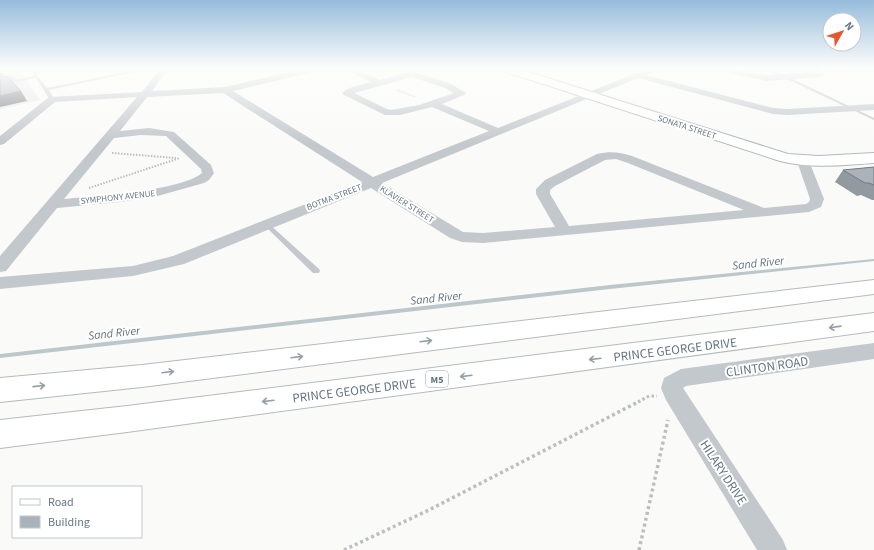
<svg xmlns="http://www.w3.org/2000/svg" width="874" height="550" viewBox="0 0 874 550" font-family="'Source Sans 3',sans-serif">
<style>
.built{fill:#e8e9e9}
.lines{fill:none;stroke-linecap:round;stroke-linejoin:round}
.stream{fill:#bbc7cb;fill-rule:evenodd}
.secondary-casing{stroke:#b3babf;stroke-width:2}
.primary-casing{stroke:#b5babe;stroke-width:2}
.path-far3{stroke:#bbbfc2;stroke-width:1.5;stroke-dasharray:1 1;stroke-linecap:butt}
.path-far2{stroke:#bbbfc2;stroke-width:2;stroke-dasharray:1.5 1.5;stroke-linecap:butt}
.path-far1{stroke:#bbbfc2;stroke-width:3;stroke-dasharray:2.5 2.5;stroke-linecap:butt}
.path{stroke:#bbbfc2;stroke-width:3.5;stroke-dasharray:3 3;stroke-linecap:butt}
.lane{fill:#c3c8cc;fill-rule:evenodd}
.street{fill:#c3c8cc;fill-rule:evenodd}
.secondary{fill:#fff;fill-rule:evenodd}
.primary{fill:#fff;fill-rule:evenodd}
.wall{fill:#929a9f}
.shaded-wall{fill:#777d82}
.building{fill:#aab3b9;stroke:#777d82}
.oneway{stroke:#939fa8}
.labels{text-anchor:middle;stroke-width:4;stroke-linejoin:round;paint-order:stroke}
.far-street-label{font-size:9px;fill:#657683;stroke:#fff}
.shield{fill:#fff;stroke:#939fa8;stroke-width:1}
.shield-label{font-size:10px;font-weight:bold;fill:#657683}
.water-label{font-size:12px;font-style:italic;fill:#60757c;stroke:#fff}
.near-street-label{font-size:13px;fill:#657683;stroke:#fff}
</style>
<rect width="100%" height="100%" fill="#fafaf8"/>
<path class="built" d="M20 70 40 100 0 109V74Z"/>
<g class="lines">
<path class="stream" d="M774 68H777L774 70 776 71 874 118V120L774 73 772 70Z
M874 259V261L610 289 0 358V354L610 285Z"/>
<g class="secondary-casing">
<path id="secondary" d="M499 68H516L788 154 819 156 874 153V163C843 165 811 169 780 161L500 70Z"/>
</g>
<g class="primary-casing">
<path id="primary" d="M874 280V294L142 387 0 402V378L142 365Z
M874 313V331L127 432 0 448V420L127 406Z"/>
</g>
<path class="path-far3" d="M397 90 415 97"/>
<path class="path-far2" d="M112 153 176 158
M89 188 180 158"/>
<path class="path-far1" d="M638 402 649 396H657"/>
<path class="path" d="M344 550 429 510 640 401
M639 550 668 420"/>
<path class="lane" d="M46 68H53L36 74 47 88 145 68H154L49 90 54 99 52 100H50L36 78 16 82 12 81 9 76 12 75 16 80 34 76 33 72Z
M266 222 268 223 319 269 320 271 319 273H313L264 225 263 224Z"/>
<path class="street" d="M161 68H169L152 91 225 87 306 68H321L320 70 233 91 373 177 489 131 432 107 400 115H385L344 95 342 93C349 86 362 85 371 82L343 68H354L380 80 412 71 451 84 466 93 464 95 442 104 498 128 649 68H661L646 75 773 108 788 109 874 104V110L788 115 773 114 638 78 382 183 463 232 483 233 555 227 536 194V189L545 180 597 154C610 151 620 152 632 156L764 208 806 204 809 202 810 199 797 161 799 158H807L809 161 824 199 821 207 809 212 483 243 462 242 450 238 371 188 184 264 133 276 0 289V277L133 266 173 256 362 182 223 93 147 97 120 131 149 128 174 132 211 165 214 173 209 180 204 183 154 197 120 202 57 208 6 271 0 272V256L137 97 55 102 4 144 0 145V136L49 97 142 92ZM412 77 445 88 454 93 419 105 391 110 387 109 354 93ZM141 135 166 136 201 169 202 173C181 191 94 196 64 199L114 138ZM616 159 628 163 744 210 569 226 550 194V190L555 186 605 160Z
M713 68H730L766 75 811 72 806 68H817L825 74 821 77 766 81 717 70Z
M874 343V359L686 386 683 388 783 540 787 550H757L666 400 661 388 664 378 681 369Z"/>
<use href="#secondary" class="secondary"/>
<use href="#primary" class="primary"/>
</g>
<path class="wall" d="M874 167V200H872L861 195 857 196 835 182 843 170Z"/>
<path class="shaded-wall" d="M21 91 27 101 0 107V96Z"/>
<path class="building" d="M0 74H2L4 77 7 76 21 91 0 96Z
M874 167V185L869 183H865L843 170Z"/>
<defs><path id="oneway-shaft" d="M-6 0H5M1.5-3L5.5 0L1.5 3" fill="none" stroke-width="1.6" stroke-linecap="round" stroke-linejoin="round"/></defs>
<g class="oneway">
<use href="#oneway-shaft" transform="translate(835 327) rotate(172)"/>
<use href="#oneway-shaft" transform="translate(426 341) rotate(-7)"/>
<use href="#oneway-shaft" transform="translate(297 357) rotate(-7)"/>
<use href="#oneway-shaft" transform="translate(595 359) rotate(173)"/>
<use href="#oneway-shaft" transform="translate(168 372) rotate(-7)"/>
<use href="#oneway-shaft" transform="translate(466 376) rotate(173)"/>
<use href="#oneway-shaft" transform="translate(39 386) rotate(-6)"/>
<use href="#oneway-shaft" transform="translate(268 401) rotate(173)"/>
</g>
<linearGradient id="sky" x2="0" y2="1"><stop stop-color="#96bcdc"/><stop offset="0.47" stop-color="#fdfdfc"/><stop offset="1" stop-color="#fdfdfc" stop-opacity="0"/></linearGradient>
<rect width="874" height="145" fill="url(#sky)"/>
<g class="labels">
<g class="far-street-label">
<text transform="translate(687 127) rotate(18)" y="3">SONATA STREET</text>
<text transform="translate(118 197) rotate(-6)" y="3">SYMPHONY AVENUE</text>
<text transform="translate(334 197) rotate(-21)" y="3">BOTMA STREET</text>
<text transform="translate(407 204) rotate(32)" y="3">KLAVIER STREET</text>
</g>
<rect class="shield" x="426" y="371" width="22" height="16" rx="3"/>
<g class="shield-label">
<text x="437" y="383">M5</text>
</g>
<g class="water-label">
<text transform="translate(758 263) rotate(-6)" y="4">Sand River</text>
<text transform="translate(436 298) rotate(-6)" y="4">Sand River</text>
<text transform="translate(114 333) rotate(-6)" y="4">Sand River</text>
</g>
<g class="near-street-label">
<text transform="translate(675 349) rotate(-7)" y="5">PRINCE GEORGE DRIVE</text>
<text transform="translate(767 366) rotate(-8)" y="5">CLINTON ROAD</text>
<text transform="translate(354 390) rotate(-7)" y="5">PRINCE GEORGE DRIVE</text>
<text transform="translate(724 472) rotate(57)" y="5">HILARY DRIVE</text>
</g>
</g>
<rect x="12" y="486" width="130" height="52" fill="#ffffff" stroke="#c1c8cd"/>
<rect x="20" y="499" width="20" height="6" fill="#ffffff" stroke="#c1c8cd"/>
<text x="48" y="506" font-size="12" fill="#657683">Road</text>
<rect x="20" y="516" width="20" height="12" fill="#aab3b9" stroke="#c1c8cd"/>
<text x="48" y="526" font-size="12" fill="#657683">Building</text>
<g transform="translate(842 32) rotate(51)"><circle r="19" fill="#ffffff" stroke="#c1c8cd"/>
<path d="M0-3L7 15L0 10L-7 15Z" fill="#e4572e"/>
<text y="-6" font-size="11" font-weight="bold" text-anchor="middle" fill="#657683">N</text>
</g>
</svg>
